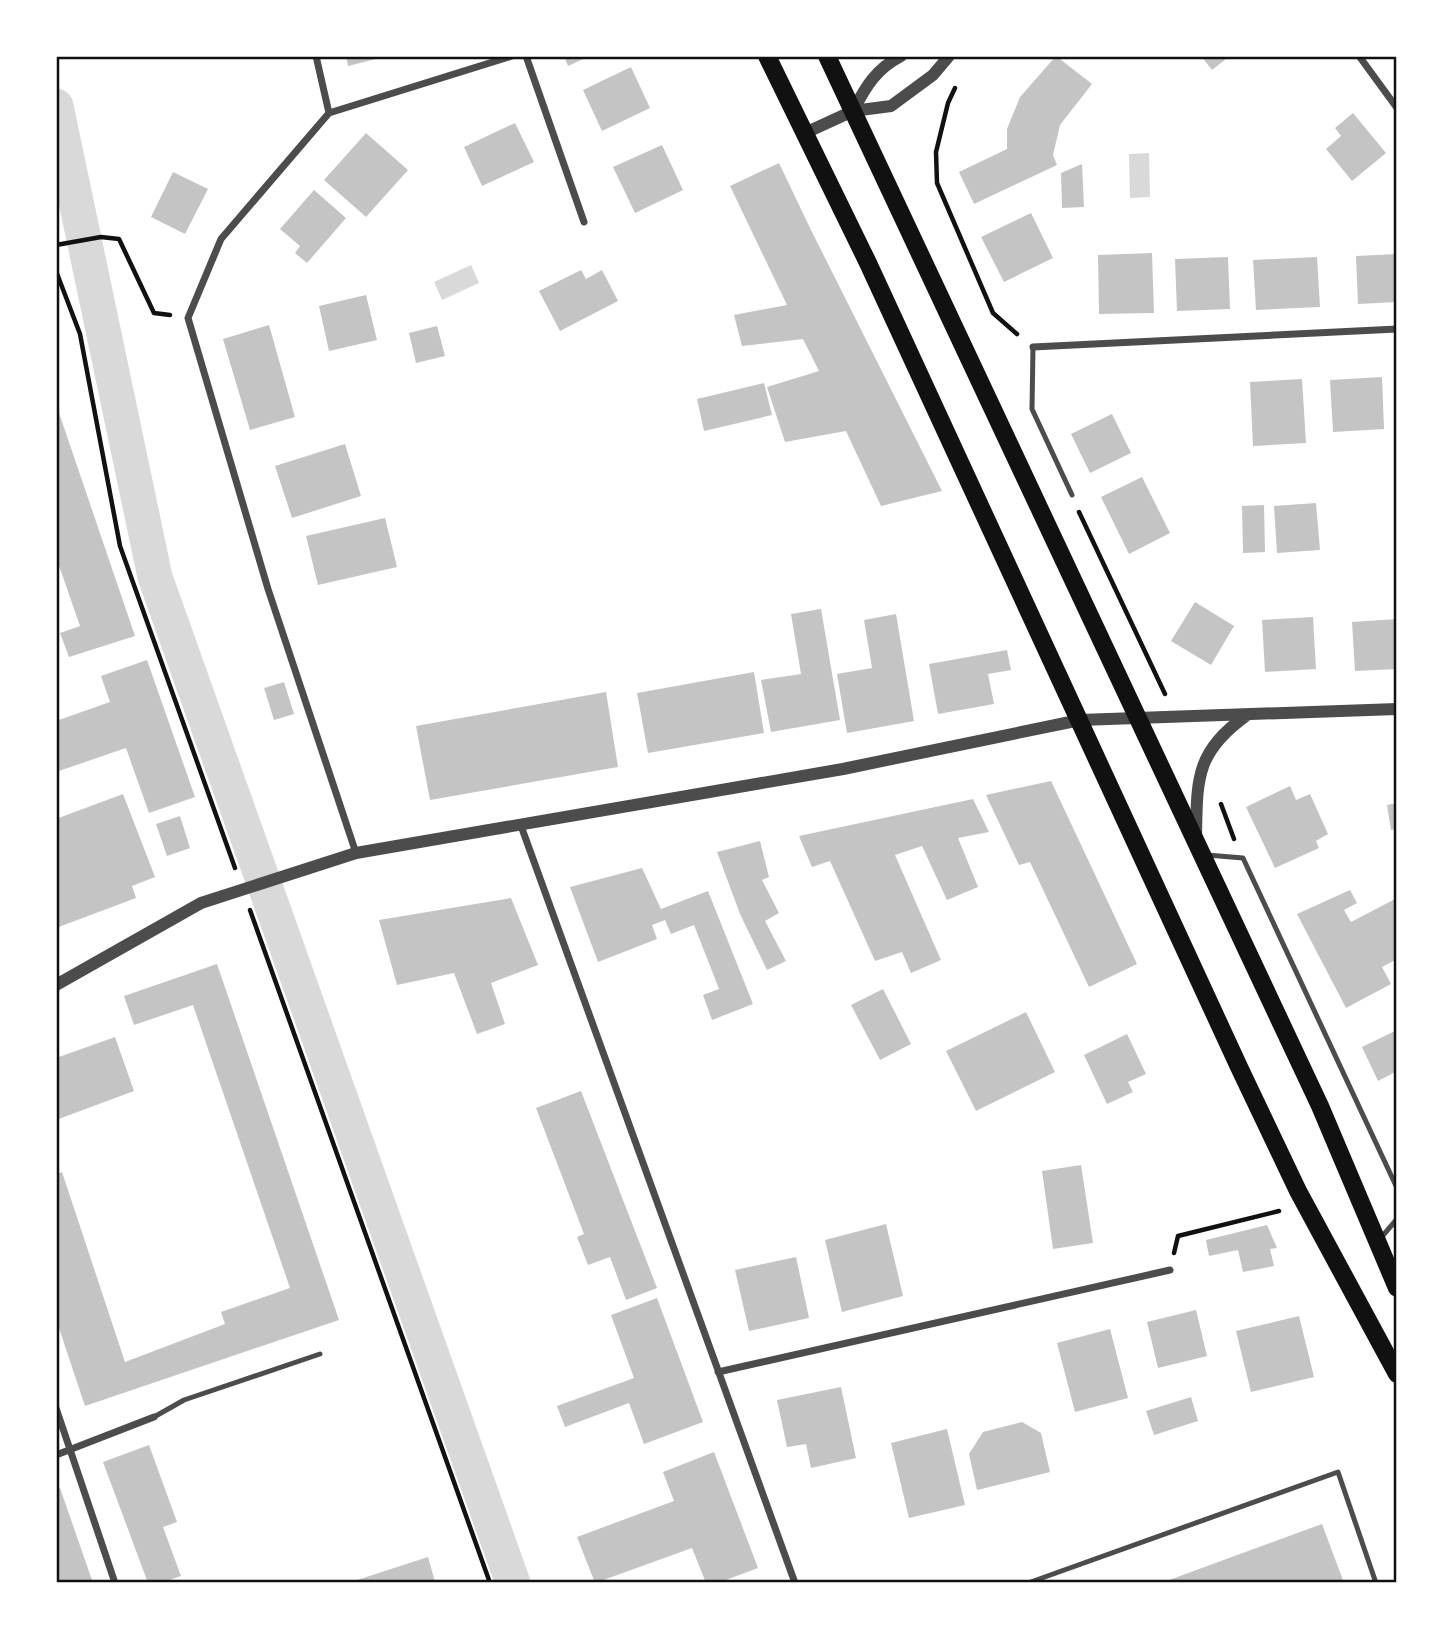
<svg xmlns="http://www.w3.org/2000/svg" width="1453" height="1639" viewBox="0 0 1453 1639" font-family="'Roboto Condensed',sans-serif">
<style>
.water{fill:#d9d9d9}
.lines{fill:none;stroke-linecap:round;stroke-linejoin:round}
.canal{stroke:#d9d9d9;stroke-width:35}
.building{fill:#c4c4c4}
.path{stroke:#111;stroke-width:4.5}
.service{stroke:#4c4c4c;stroke-width:5}
.minor{stroke:#4c4c4c;stroke-width:7}
.tertiary{stroke:#4c4c4c;stroke-width:12}
.primary{stroke:#111;stroke-width:18}
.neatline{fill:none;stroke:#111;stroke-width:2.5}
</style>
<rect width="100%" height="100%" fill="#fff"/>
<path class="water" d="M1149 153 1150 197 1130 198 1129 154Z
M471 265 479 283 442 300 434 282Z"/>
<g class="lines">
<path class="canal" d="M56 106 155 577 513 1583"/>
</g>
<path class="building" d="M346 56H384V57L348 66Z
M564 56H590L568 66Z
M1056 56 1092 84 1060 125 1053 155 1057 165 974 204 959 172 1007 149V129L1020 97Z
M1201 56H1230L1212 70Z
M631 67 650 108 602 131 583 90Z
M1353 113 1386 153 1352 181 1326 149 1341 136 1335 128Z
M515 123 534 162 482 186 464 147Z
M366 133 408 170 366 217 324 180Z
M662 145 683 190 635 213 613 167Z
M779 163 811 230 942 491 881 506 846 431 785 442 767 387 819 371 803 339 742 346 734 315 787 305 730 186Z
M1082 164 1084 207 1062 208 1061 173Z
M173 172 208 189 185 234 151 217Z
M314 190 346 218 307 263 295 253 300 246 280 229Z
M1031 213 1053 258 1004 282 981 237Z
M1152 253 1154 313 1099 314 1098 255Z
M1397 254V302L1358 304 1356 256Z
M1228 257 1230 309 1177 311 1175 259Z
M1317 257 1320 307 1256 310 1253 260Z
M581 270 586 279 602 270 618 301 560 331 539 291Z
M366 295 377 340 329 351 319 306Z
M269 325 295 417 250 430 223 339Z
M437 326 445 356 416 363 409 333Z
M1382 377 1384 429 1333 432 1330 380Z
M1302 379 1306 443 1253 446 1250 382Z
M764 383 772 415 704 431 697 399Z
M56 404 135 636 69 657 60 633 80 626 56 557Z
M1112 414 1131 453 1090 473 1071 434Z
M1394 415H1397V442H1395Z
M345 444 361 496 292 518 275 466Z
M1142 477 1170 533 1129 554 1101 497Z
M1316 503 1320 550 1277 553 1274 506Z
M1264 505 1265 552 1243 553 1242 506Z
M385 518 397 567 318 585 306 536Z
M1195 602 1234 626 1211 665 1171 641Z
M821 609 840 720 771 732 761 680 801 674 791 614Z
M896 614 914 721 847 733 837 674 872 668 864 620Z
M1313 617 1316 669 1265 672 1262 620Z
M1397 619V669L1355 671 1352 622Z
M1007 650 1011 670 988 674 994 704 938 714 929 664Z
M147 660 195 797 149 813 126 748 56 772V721L110 702 101 676Z
M754 672 764 733 648 753 637 693Z
M284 682 294 714 274 720 264 688Z
M606 692 618 767 430 800 416 726Z
M1051 781 1137 964 1089 987 1030 862 1019 865 986 795Z
M1290 786 1296 800 1310 794 1328 834 1316 841 1319 848 1275 868 1246 807Z
M123 794 155 877 132 886 136 898 56 928V819Z
M973 799 989 832 958 838 978 887 947 900 922 846 895 855 941 960 911 973 902 952 875 961 830 861 812 867 799 836Z
M1397 803V829L1391 830 1387 805Z
M180 816 190 848 167 856 156 824Z
M760 841 769 877 762 880 779 913 765 921 786 961 767 970 740 914 717 852Z
M642 868 661 909 708 891 753 1004 712 1020 703 995 719 989 694 925 671 934 665 920 652 925 657 939 598 962 570 887Z
M1350 890 1357 903 1344 910 1351 922 1397 898V959L1382 967 1391 984 1346 1008 1297 914Z
M511 898 538 965 491 983 505 1024 477 1034 454 973 397 985 379 920Z
M217 964 339 1320 85 1406 56 1319V1174L62 1172 125 1362 225 1324 221 1312 290 1288 193 1005 134 1025 124 996Z
M883 989 911 1044 880 1060 851 1005Z
M1026 1012 1055 1072 976 1111 946 1051Z
M1397 1030V1071L1378 1081 1362 1047Z
M1127 1034 1146 1074 1128 1082 1133 1092 1107 1104 1084 1055Z
M115 1037 134 1091 56 1120V1058Z
M581 1091 657 1288 626 1300 610 1257 588 1265 577 1237 584 1234 536 1108Z
M1081 1165 1093 1243 1053 1249 1042 1171Z
M886 1224 903 1296 842 1312 825 1240Z
M1267 1225 1277 1248 1270 1249 1274 1266 1243 1272 1238 1250 1209 1256 1206 1240Z
M796 1257 809 1318 749 1331 735 1270Z
M657 1298 703 1422 644 1444 629 1403 565 1427 557 1406 634 1378 611 1315Z
M1196 1310 1207 1356 1158 1368 1147 1322Z
M1299 1316 1314 1377 1251 1392 1236 1331Z
M1110 1329 1128 1398 1075 1412 1057 1343Z
M841 1387 856 1458 811 1468 806 1444 787 1447 777 1400Z
M1191 1397 1198 1421 1154 1435 1146 1411Z
M1022 1422 1041 1433 1050 1472 977 1490 969 1454 983 1432Z
M947 1429 965 1505 909 1518 891 1443Z
M149 1445 177 1522 163 1527 181 1576 161 1583H148L103 1462Z
M714 1452 758 1568 718 1583H706L692 1548 595 1583 577 1537 674 1501 663 1472Z
M56 1485 60 1488 93 1583H57Z
M1322 1524 1344 1583H1161Z
M428 1557 435 1582 351 1583V1582Z"/>
<g class="lines">
<path class="path" d="M955 88 948 103 936 152 937 183 993 313 1017 334
M56 245 101 237 119 239 154 313 170 315
M56 271 80 334 120 546 235 868
M1079 512 1165 694
M1221 804 1234 839
M250 910 490 1583
M1174 1253 1178 1236 1279 1211"/>
<path class="service" d="M1033 347 1032 409 1072 495
M1207 855 1243 858 1397 1188
M1379 1240 1397 1219
M154 1417 184 1400 320 1354
M1028 1583 1338 1472 1376 1583"/>
<path class="minor" d="M316 56 329 113 221 239 188 318 268 589 356 853
M526 56 584 222
M1359 56 1397 108
M329 113 512 56
M1033 347 1397 329
M520 823 795 1583
M718 1372 1170 1270
M56 1408 115 1583
M56 1455 154 1417"/>
<path class="tertiary" d="M853 111C866 86 876 69 901 56
M805 133 853 111 891 106 933 75 949 56
M1196 839C1197 779 1195 752 1247 715
M56 985 201 903 356 853 843 769 1080 720 1397 709"/>
<path class="primary" d="M767 56 868 263 1239 1067 1298 1191 1397 1374
M827 56 1320 1106 1397 1288"/>
</g>
<rect width="1453" height="1639" fill="none" stroke="#ffffff" stroke-width="116"/>
<rect x="58" y="58" width="1337" height="1523" class="neatline"/>
</svg>
